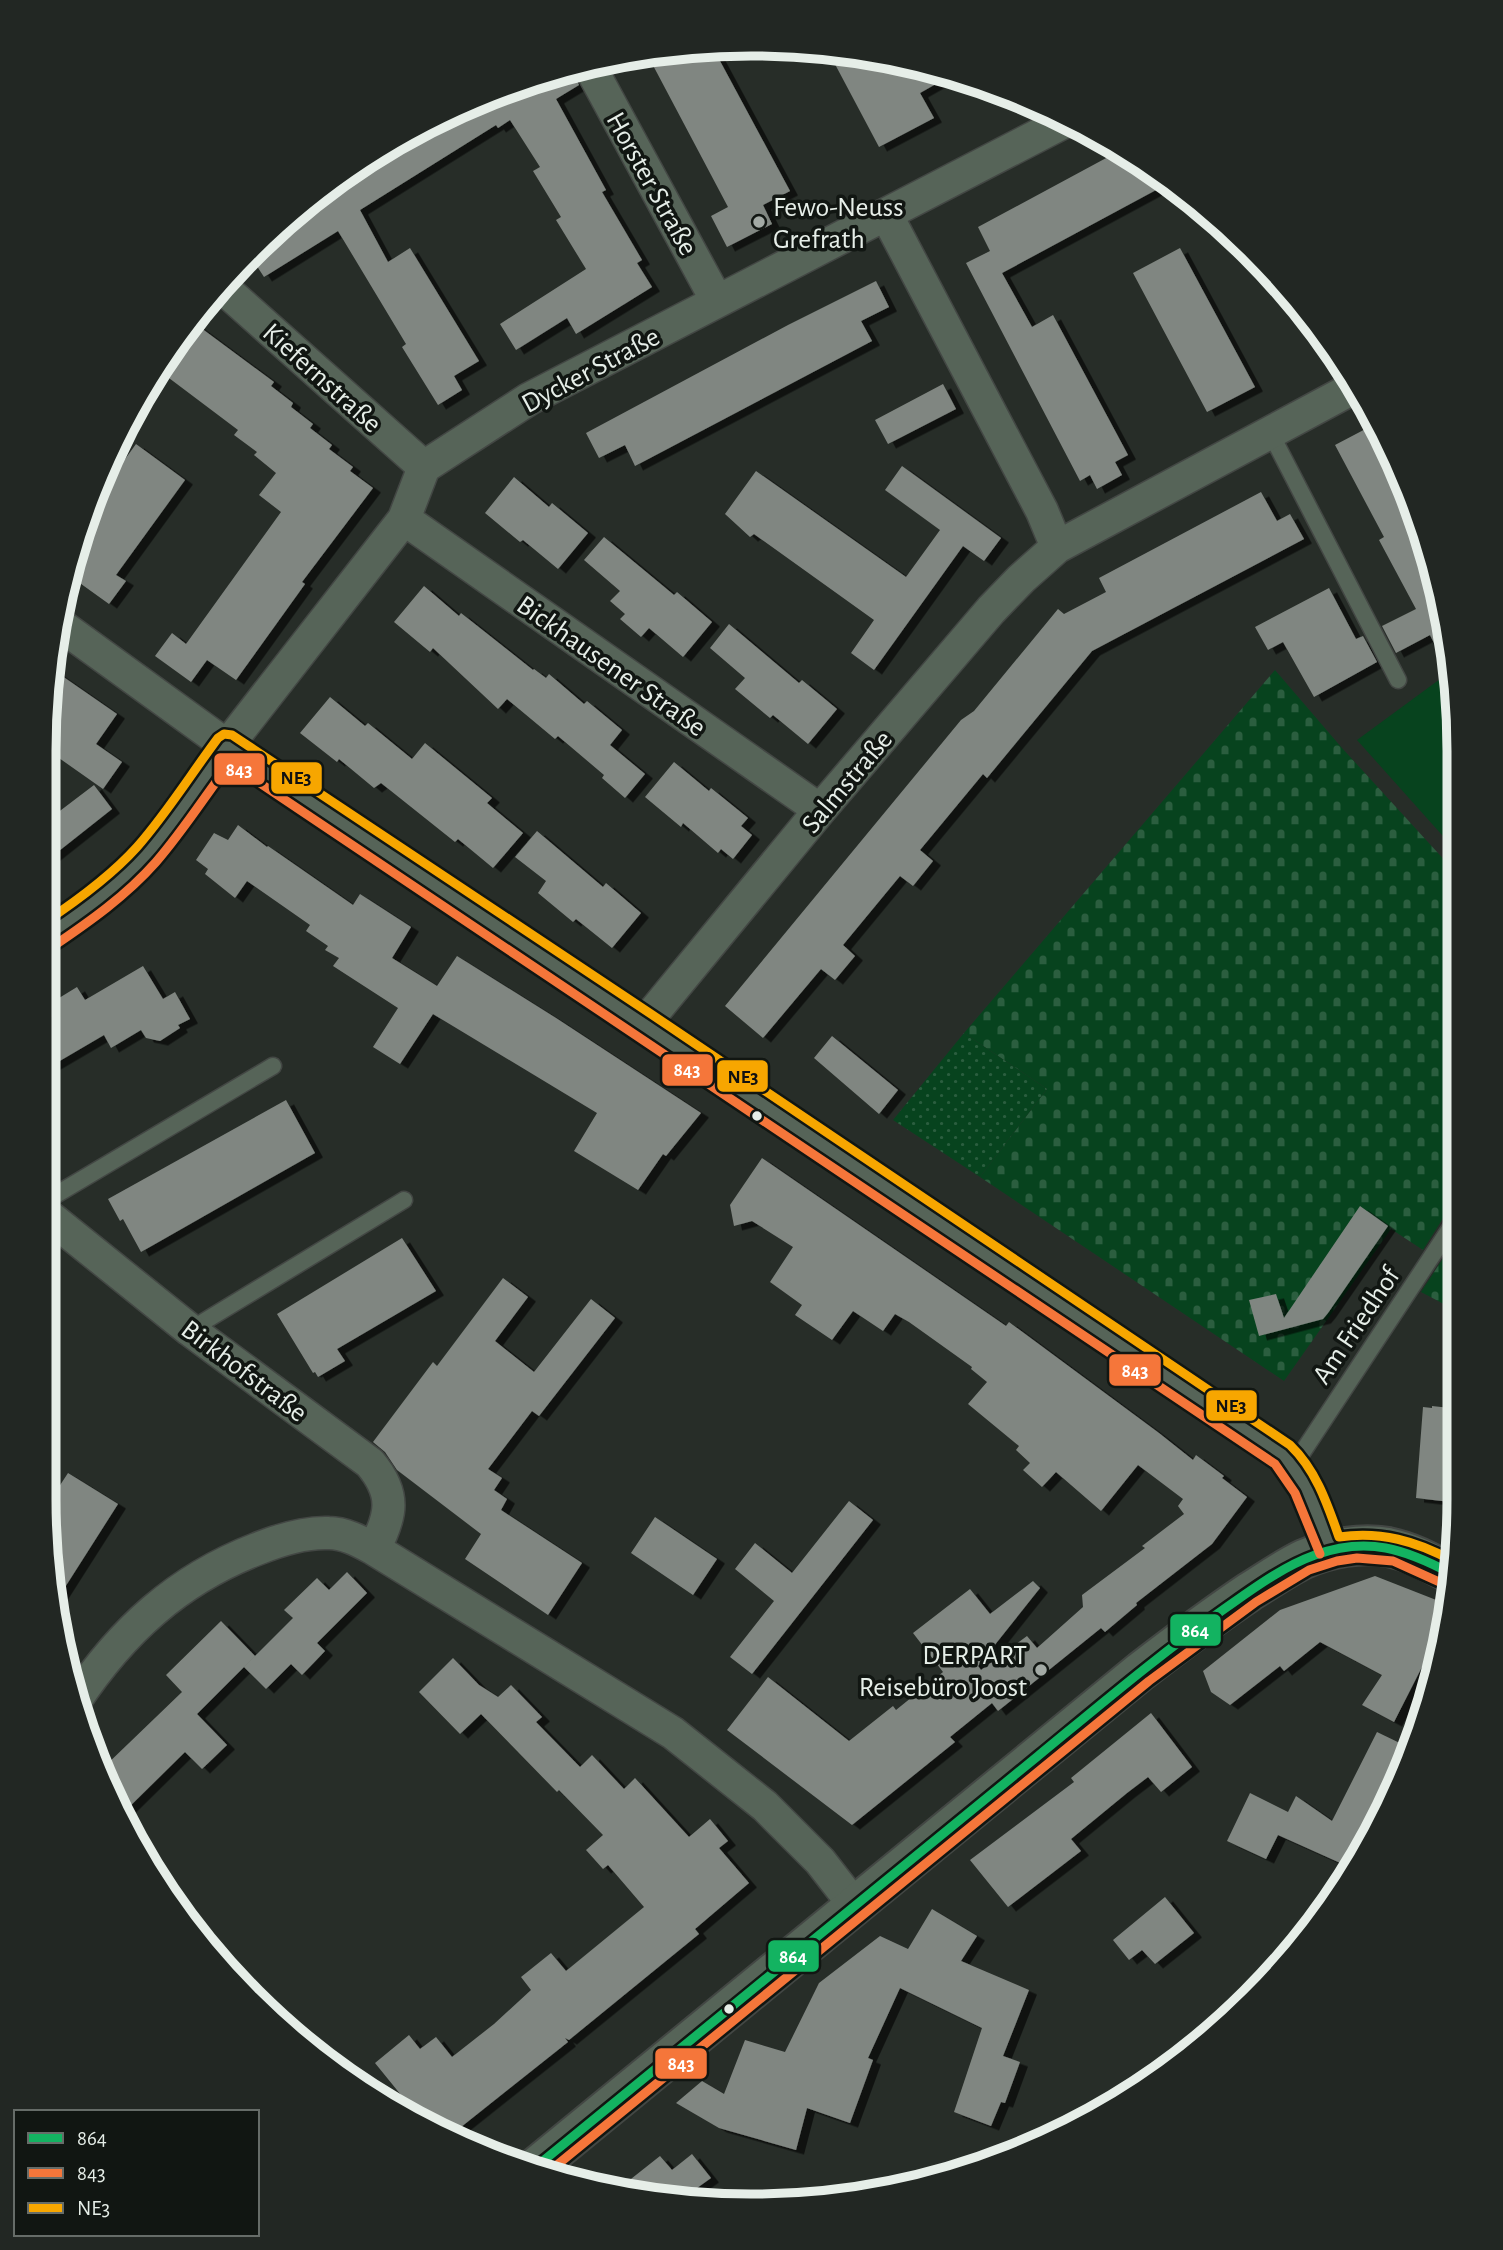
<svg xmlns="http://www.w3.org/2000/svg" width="1503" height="2250" viewBox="0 0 1503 2250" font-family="'Alegreya Sans',sans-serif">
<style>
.grass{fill:#07431e}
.cemetery{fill:url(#cemetery-stones)}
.park{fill:url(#park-dots)}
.building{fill:#808681;filter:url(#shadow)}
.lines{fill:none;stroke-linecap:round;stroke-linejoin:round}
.service-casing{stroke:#434744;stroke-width:19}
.minor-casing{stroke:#434744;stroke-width:35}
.tertiary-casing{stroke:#434744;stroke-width:42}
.service{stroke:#566458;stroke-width:16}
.minor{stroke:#566458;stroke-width:32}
.tertiary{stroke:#566458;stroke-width:38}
.bus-1-casing{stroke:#111612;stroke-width:14}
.bus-2-casing{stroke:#111612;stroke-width:14}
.bus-3-casing{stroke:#111612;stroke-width:14}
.bus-1{stroke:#13b361;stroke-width:9}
.bus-2{stroke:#f5763a;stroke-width:9}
.bus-3{stroke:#f7a600;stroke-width:9}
.poi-dot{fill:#a3aaa5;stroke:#111612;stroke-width:2.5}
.bus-dot{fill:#e6eee8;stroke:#111612;stroke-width:2.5}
.labels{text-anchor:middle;stroke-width:7;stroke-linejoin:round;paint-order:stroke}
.street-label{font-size:28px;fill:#e6eee8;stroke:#111612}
.poi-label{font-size:28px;fill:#e6eee8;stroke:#111612;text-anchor:start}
.rim{fill:none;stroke:#e6eee8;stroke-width:9}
.line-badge{stroke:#111612;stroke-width:2.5}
.badge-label{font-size:19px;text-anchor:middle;font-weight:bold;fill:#fff}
.pale-badge-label{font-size:19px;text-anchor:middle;font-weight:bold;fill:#111}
</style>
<defs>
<pattern id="cemetery-stones" width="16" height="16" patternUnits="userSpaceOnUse" patternTransform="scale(1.75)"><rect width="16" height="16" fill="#07431e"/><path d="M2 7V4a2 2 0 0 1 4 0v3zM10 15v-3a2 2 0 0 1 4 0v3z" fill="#2b5e3f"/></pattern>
<pattern id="park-dots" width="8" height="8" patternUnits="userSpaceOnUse" patternTransform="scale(1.75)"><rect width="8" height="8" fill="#07431e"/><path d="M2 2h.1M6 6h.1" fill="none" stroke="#2b5e3f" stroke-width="1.8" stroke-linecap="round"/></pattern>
<filter id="shadow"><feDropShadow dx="8" dy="4.5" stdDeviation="0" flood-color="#0009"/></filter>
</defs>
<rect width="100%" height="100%" fill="#272d28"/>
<path class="grass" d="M1451 671 1459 752V854L1357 740Z"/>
<path class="cemetery" d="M1275 670 1342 748 1459 876V1193L1423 1250 1391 1229 1284 1381 980 1177 1047 1089 964 1033Z
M1459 1234V1312L1421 1292Z"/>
<path class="park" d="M964 1033 1047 1089 980 1177 893 1120Z"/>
<path class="building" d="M713 48 790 191 763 205 772 224 727 247 711 216 728 207 647 54Z
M828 51 889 57 950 76 920 93 934 118 879 147Z
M572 70 579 85 556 99 606 190 602 192 642 260 637 263 652 287 576 334 567 318 516 350 500 324 586 269 556 220 561 217 533 171 540 167 510 120 498 128 496 125 360 210 388 262 410 248 479 361 454 376 462 390 438 405 402 347 406 344 338 231 264 277 249 254 359 163 480 98Z
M1121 150 1144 163 1169 183 1002 273 1032 327 1053 315 1128 455 1115 462 1122 475 1097 489 1090 475 1080 481 966 263 990 251 978 227Z
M1180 248 1255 387 1207 412 1133 273Z
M876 281 889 307 861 321 872 341 635 466 625 445 599 458 586 433 788 325Z
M193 322 274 382 271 386 293 403 291 407 313 424 310 428 332 445 329 449 353 467 350 471 373 488 302 582 305 584 236 680 207 660 191 682 155 656 172 633 186 644 281 512 259 495 276 473 254 455 257 452 234 435 238 430 157 369Z
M943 384 956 409 888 444 875 420Z
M1375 424 1405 480 1431 565 1446 614 1451 672 1449 673 1430 635 1396 653 1382 626 1416 609 1379 540 1384 537 1335 445Z
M136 444 185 480 116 575 126 581 109 604 70 576 97 498Z
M902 466 1001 538 984 561 963 546 874 670 851 653 874 620 754 534 750 537 725 514 756 471 906 577 940 530 885 490Z
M514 477 549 507 552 503 588 533 558 569 523 540 520 542 485 513Z
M1261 492 1277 521 1290 514 1304 539 1092 651 987 778 983 774 920 850 933 861 913 886 900 876 843 945 855 956 835 980 821 969 763 1038 725 1006 961 720 974 711 1058 609 1064 614 1106 592 1099 578Z
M604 537 674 595 677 592 712 622 683 657 649 628 641 637 620 619 625 614 610 601 620 591 584 560Z
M424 586 459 616 461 613 533 670 534 669 546 678 549 674 584 704 587 701 622 730 610 745 645 774 625 798 602 778 604 775 558 736 555 739 507 699 498 709 433 648 430 652 394 622Z
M1329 588 1356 639 1363 636 1377 662 1314 697 1283 642 1268 650 1255 627Z
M729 624 799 683 802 680 837 709 808 744 773 715 770 718 735 689 745 678 710 648Z
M52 669 117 714 96 744 122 762 103 789 49 751 57 739 46 728Z
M330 697 365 726 368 723 412 759 425 743 492 798 487 803 523 833 493 868 458 839 455 842 381 783 374 788 339 759 337 762 300 733Z
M674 762 709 791 711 788 748 818 741 826 752 835 733 859 721 849 718 853 683 823 681 827 645 797Z
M94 785 112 809 45 862 44 823Z
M238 825 267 847 268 846 353 905 360 894 411 927 392 958 437 986 457 956 556 1018 701 1113 666 1156 663 1154 638 1190 574 1151 597 1113 433 1014 400 1064 373 1047 398 1008 333 966 339 958 325 950 328 946 306 931 310 925 247 881 235 898 205 874 208 869 196 860 214 833 228 840Z
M537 831 603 887 606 883 641 913 612 948 576 919 573 922 538 893 546 881 515 857Z
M143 966 163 999 175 992 190 1019 178 1025 180 1028 160 1041 146 1038 141 1030 111 1048 104 1035 46 1069V1006L77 987 85 1000Z
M832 1036 898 1090 879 1114 814 1058Z
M286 1100 315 1153 141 1252 123 1219 120 1221 108 1199Z
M762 1158 1006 1326 1009 1322 1159 1433 1193 1460 1196 1455 1224 1476 1222 1478 1247 1497 1212 1544 1136 1603 1137 1605 1105 1632 1101 1628 998 1711 992 1703 950 1737 955 1742 852 1825 727 1730 768 1677 849 1741 893 1706 896 1710 943 1672 913 1633 970 1589 990 1614 1033 1581 1040 1588 978 1666 981 1670 1027 1636 1037 1648 1083 1607 1082 1595 1145 1548 1142 1546 1184 1514 1178 1506 1183 1499 1138 1465 1101 1511 1056 1472 1042 1487 1023 1470 1030 1463 1016 1450 1019 1446 968 1404 987 1382 971 1369 972 1367 909 1322 895 1314 883 1331 853 1311 832 1340 795 1315 802 1305 770 1282 793 1247 752 1221 734 1226 730 1205Z
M1360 1206 1388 1226 1328 1313 1323 1319 1259 1336 1249 1300 1276 1294 1284 1318Z
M402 1238 436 1291 337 1349 345 1361 318 1377 315 1372 313 1373 277 1314Z
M503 1278 528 1297 495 1341 534 1372 591 1299 615 1318 539 1416 532 1411 488 1469 502 1478 494 1490 507 1499 501 1510 582 1563 548 1615 465 1559 481 1534 397 1470 385 1452 373 1442 433 1362 437 1366Z
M1432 1406 1459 1409V1503L1416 1498 1423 1407 1432 1408Z
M68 1473 118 1504 53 1606 50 1591 49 1502Z
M849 1501 873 1520 752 1674 730 1657 774 1601 735 1569 755 1543 792 1573Z
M655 1517 717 1559 693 1595 631 1553Z
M347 1572 367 1593 317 1643 325 1651 302 1675 291 1664 266 1689 244 1667 293 1618 284 1610 317 1578 329 1590Z
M1375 1576 1449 1605 1446 1636 1436 1666 1425 1661 1394 1722 1362 1705 1382 1675 1320 1642 1284 1671 1280 1666 1230 1705 1211 1692 1203 1671 1280 1610Z
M221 1621 255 1656 197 1714 227 1745 202 1769 185 1752 124 1812 102 1769 182 1692 166 1675Z
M453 1658 479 1685 498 1697 511 1685 542 1717 536 1722 580 1767 592 1755 624 1789 635 1778 689 1837 710 1819 728 1841 719 1848 749 1883 695 1929 699 1934 569 2040 565 2038 568 2042 451 2135 418 2116 375 2063 409 2035 420 2049 436 2037 452 2057 494 2024 531 1990 521 1977 551 1953 566 1971 644 1907 608 1865 603 1869 586 1850 603 1835 559 1790 557 1792 481 1714 460 1734 419 1692Z
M1151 1713 1192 1767 1161 1792 1148 1777 1127 1793 1071 1839 1081 1851 1008 1907 970 1860 1074 1782 1071 1778Z
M1377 1732 1408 1747 1386 1812 1384 1815 1381 1813 1347 1866 1278 1835 1266 1859 1227 1841 1250 1793 1288 1812 1296 1796 1332 1821Z
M1165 1897 1194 1933 1155 1964 1142 1950 1129 1960 1113 1940Z
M932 1909 977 1936 961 1961 1029 1990 1003 2056 1020 2062 1005 2103 1001 2102 991 2126 954 2112 982 2028 900 1988 868 2058 873 2060 850 2123 807 2108 796 2150 719 2128 676 2103 702 2081 724 2094 745 2040 785 2052 819 1983 880 1936 908 1949Z
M692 2154 711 2178 690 2193 699 2204 617 2190 660 2156 672 2170Z"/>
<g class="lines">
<g class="service-casing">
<path id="service" d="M1271 434 1398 680
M47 1200 273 1066
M190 1330 404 1200
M1294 1465 1459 1215"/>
</g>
<g class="minor-casing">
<path id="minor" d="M589 65 717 301
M887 216 1042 511 1057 547
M222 287 424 467
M404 519 820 810
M56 622 266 774 644 1024 1283 1455C1309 1479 1318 1517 1331 1550
M45 937 76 916 112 887 146 855 227 746 404 519 424 467 529 399 1066 121
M644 1024 820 810 991 610 1021 579 1057 547 1355 387
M47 1215 190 1330 370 1463C396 1494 392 1515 374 1549
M75 1701C122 1631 177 1580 257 1549 279 1540 305 1532 329 1533 345 1533 361 1542 374 1549L673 1733 765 1806 820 1861 855 1906"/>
</g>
<g class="tertiary-casing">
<path id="tertiary" d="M532 2170 1141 1671C1176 1644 1212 1617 1249 1592 1267 1581 1285 1568 1304 1559 1329 1548 1361 1542 1388 1547 1412 1552 1431 1563 1452 1574"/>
</g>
<use href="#service" class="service"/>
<use href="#minor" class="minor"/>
<use href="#tertiary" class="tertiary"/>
<g class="bus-1-casing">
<path id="bus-1" d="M532 2170C701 2032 869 1894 1038 1756 1100 1705 1161 1653 1227 1607 1254 1588 1284 1566 1315 1555 1368 1536 1405 1549 1452 1574"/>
</g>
<g class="bus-2-casing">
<path id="bus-2" d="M52 947C89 922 126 896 156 862 183 831 205 796 230 763L1275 1464 1295 1493 1320 1554
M546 2174 1149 1681 1256 1602 1309 1570 1337 1561 1357 1558 1393 1561 1446 1585"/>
</g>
<g class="bus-3-casing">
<path id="bus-3" d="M45 922C78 900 111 876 137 847 167 813 191 774 218 738L224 734 232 735 651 1014 1290 1445C1316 1470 1327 1503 1339 1537 1381 1531 1416 1541 1453 1561"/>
</g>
<use href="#bus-1" class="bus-1"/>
<use href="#bus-2" class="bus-2"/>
<use href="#bus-3" class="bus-3"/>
</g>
<g class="poi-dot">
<circle cx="759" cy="222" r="7"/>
<circle cx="1041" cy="1670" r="7"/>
</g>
<g class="bus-dot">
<circle cx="757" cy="1116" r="6"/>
<circle cx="729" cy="2009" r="6"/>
</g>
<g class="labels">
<g class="street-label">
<text transform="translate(653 183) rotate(61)" y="10">Horster Straße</text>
<text transform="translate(590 369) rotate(-28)" y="10">Dycker Straße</text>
<text transform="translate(323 377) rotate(42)" y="10">Kiefernstraße</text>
<text transform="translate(612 665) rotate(35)" y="10">Bickhausener Straße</text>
<text transform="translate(846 781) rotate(-50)" y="10">Salmstraße</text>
<text transform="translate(1355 1325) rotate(-56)" y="10">Am Friedhof</text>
<text transform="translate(245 1370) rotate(37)" y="10">Birkhofstraße</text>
</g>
<g class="poi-label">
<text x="773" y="216">Fewo-Neuss<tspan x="773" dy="32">Grefrath</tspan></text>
<text x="1027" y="1664" text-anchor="end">DERPART<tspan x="1027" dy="32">Reisebüro Joost</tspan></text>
</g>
</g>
<path d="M0 0H1503V2250H0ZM751 56H752A695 695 0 0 1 1447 751V1499A695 695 0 0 1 752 2194H751A695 695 0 0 1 56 1499V751A695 695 0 0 1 751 56Z" fill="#222723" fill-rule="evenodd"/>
<path class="rim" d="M751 56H752A695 695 0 0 1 1447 751V1499A695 695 0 0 1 752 2194H751A695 695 0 0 1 56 1499V751A695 695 0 0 1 751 56Z"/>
<g class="line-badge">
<rect x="213" y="752" width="53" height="34" rx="7" fill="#f5763a"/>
<rect x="270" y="761" width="53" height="34" rx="7" fill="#f7a600"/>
<rect x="661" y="1053" width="53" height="34" rx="7" fill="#f5763a"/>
<rect x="716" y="1059" width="53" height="34" rx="7" fill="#f7a600"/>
<rect x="1108" y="1353" width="54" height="34" rx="7" fill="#f5763a"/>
<rect x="1205" y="1389" width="53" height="33" rx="7" fill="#f7a600"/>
<rect x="1169" y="1613" width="53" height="34" rx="7" fill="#13b361"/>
<rect x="767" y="1939" width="53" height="34" rx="7" fill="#13b361"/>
<rect x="654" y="2047" width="54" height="33" rx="7" fill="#f5763a"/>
</g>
<g class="badge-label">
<text x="239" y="776">843</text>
<text x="687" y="1076">843</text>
<text x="1135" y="1377">843</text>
<text x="1195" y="1637">864</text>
<text x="793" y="1963">864</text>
<text x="681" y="2070">843</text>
</g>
<g class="pale-badge-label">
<text x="296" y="784">NE3</text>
<text x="743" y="1083">NE3</text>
<text x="1231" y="1412">NE3</text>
</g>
<rect x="14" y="2110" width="245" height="126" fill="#111612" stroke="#666c68" stroke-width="2"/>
<rect x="28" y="2133" width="35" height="10" fill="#13b361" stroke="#666c68" stroke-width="2"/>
<text x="77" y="2145" font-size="21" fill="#e6eee8">864</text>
<rect x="28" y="2168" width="35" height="10" fill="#f5763a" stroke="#666c68" stroke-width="2"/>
<text x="77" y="2180" font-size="21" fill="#e6eee8">843</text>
<rect x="28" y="2203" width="35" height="10" fill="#f7a600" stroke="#666c68" stroke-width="2"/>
<text x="77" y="2215" font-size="21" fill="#e6eee8">NE3</text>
</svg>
